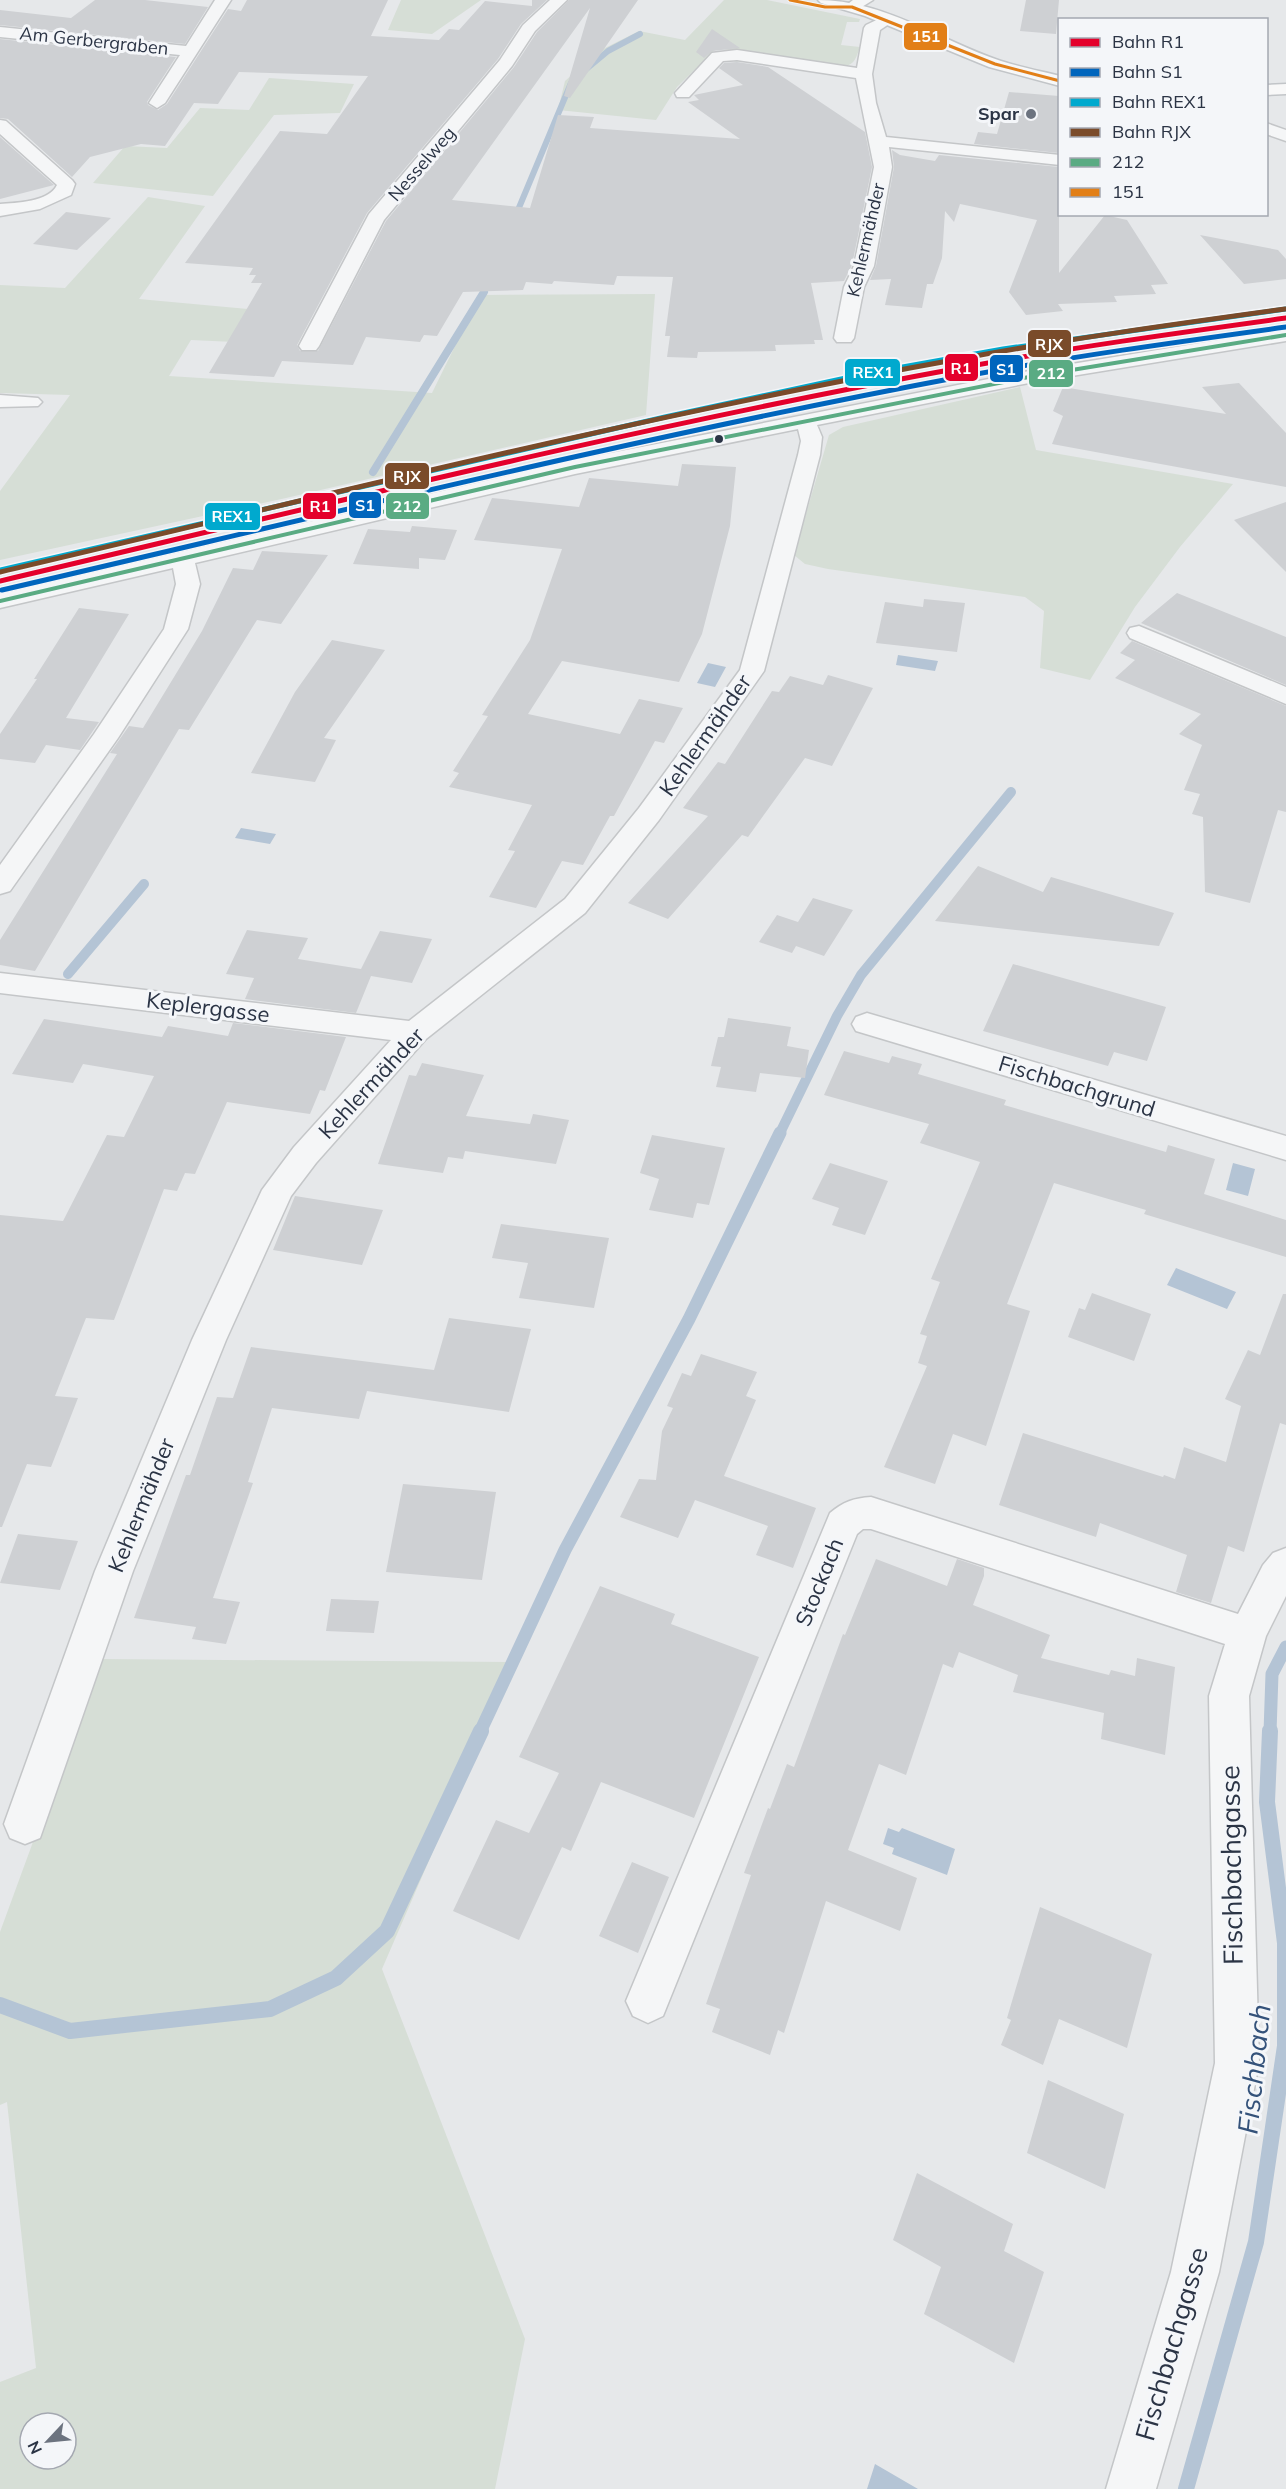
<svg xmlns="http://www.w3.org/2000/svg" width="1286" height="2489" viewBox="0 0 1286 2489" font-family="Mulish,sans-serif">
<style>
.green{fill:#d6ded6;fill-rule:evenodd}
.water{fill:#b4c4d5}
.lines{fill:none;stroke-linecap:round;stroke-linejoin:round}
.stream-far4{stroke:#b4c4d5;stroke-width:6}
.stream-far3{stroke:#b4c4d5;stroke-width:8}
.stream-far2{stroke:#b4c4d5;stroke-width:10}
.stream-far1{stroke:#b4c4d5;stroke-width:13}
.stream{stroke:#b4c4d5;stroke-width:16}
.building{fill:#ced0d3}
.minor-casing{stroke:#c4c6c8;stroke-width:3}
.major-casing{stroke:#c2c5c8;stroke-width:3}
.minor{fill:#f5f6f7;fill-rule:evenodd}
.major{fill:#f8f8f8;fill-rule:evenodd}
.bus-1-casing{stroke:#f4f6f9;stroke-width:7}
.bus-2-casing{stroke:#f4f6f9;stroke-width:5}
.bus-1{stroke:#5aab83;stroke-width:4}
.bus-2{stroke:#e27f17;stroke-width:3}
.rail-1-casing{stroke:#f4f6f9;stroke-width:8}
.rail-2-casing{stroke:#f4f6f9;stroke-width:8}
.rail-3-casing{stroke:#f4f6f9;stroke-width:8}
.rail-4-casing{stroke:#f4f6f9;stroke-width:8}
.rail-1{stroke:#e4002b;stroke-width:5}
.rail-2{stroke:#0065bd;stroke-width:5}
.rail-3{stroke:#00a9ce;stroke-width:5}
.rail-4{stroke:#7a4b2a;stroke-width:5}
.poi-dot{fill:#6c737f;stroke:#f4f6f9;stroke-width:2}
.bus-dot{fill:#2b3445;stroke:#f4f6f9;stroke-width:2}
.labels{text-anchor:middle;stroke-width:6;stroke-linejoin:round;paint-order:stroke}
.far-street-label{font-size:18px;fill:#2b3445;stroke:#f4f6f9}
.far-poi-label{font-size:18px;font-weight:bold;fill:#2b3445;stroke:#f4f6f9;text-anchor:end}
.street-label{font-size:22px;fill:#2b3445;stroke:#f4f6f9}
.near-street-label{font-size:27px;fill:#2b3445;stroke:#f4f6f9}
.near-water-label{font-size:28px;font-style:italic;fill:#34527a;stroke:#f4f6f9}
.line-badge{stroke:#f4f6f9;stroke-width:2}
.badge-label{font-size:16px;text-anchor:middle;font-weight:bold;fill:#fff}
</style>
<rect width="100%" height="100%" fill="#e6e8ea"/>
<path class="green" d="M401 0H481L432 34 388 30Z
M724 0H767L860 19 859 22H847L841 45 860 47C855 61 854 66 838 67L717 48 677 87 656 120 558 110 565 81 599 51 639 31 685 40Z
M269 78 354 84 340 113 274 115 213 196 93 183 125 146 167 148 200 108 249 110Z
M148 197 205 206 139 299 312 315 297 345 191 340 169 376 432 393 480 295 655 294 646 415 286 498 0 560V491L70 395 0 393V285L65 288Z
M1020 387 1036 450 1233 484 1180 547 1135 607 1090 680 1040 668 1044 611 1025 597 828 569 805 564 794 555 829 435 843 427Z
M100 1659 515 1662 382 1969 525 2339 495 2489H0V2382L36 2368 7 2102 0 2105V1932ZM30 2423H66V2459H30Z"/>
<path class="water" d="M898 655 938 661 935 671 896 665Z
M708 663 726 667 715 687 697 683Z
M241 828 276 834 270 844 235 838Z
M1233 1163 1255 1169 1248 1196 1226 1190Z
M1176 1268 1236 1292 1227 1309 1167 1285Z
M888 1828 899 1832 902 1828 955 1849 947 1875 892 1854 894 1848 883 1844Z
M875 2464 918 2489H867Z"/>
<g class="lines">
<path class="stream-far4" d="M584 71 608 51 640 34
M513 222 571 83
M483 293 490 277"/>
<path class="stream-far3" d="M373 472 484 292"/>
<path class="stream-far2" d="M68 974 144 884
M779 1135 837 1016 861 975 1011 792"/>
<path class="stream-far1" d="M480 1732 565 1550 689 1319 780 1133
M1270 1732 1272 1674 1286 1647"/>
<path class="stream" d="M0 2005 70 2031 270 2009 336 1978 387 1931 481 1731
M1186 2489 1256 2242 1285 2046V1943L1267 1802 1270 1731"/>
</g>
<path class="building" d="M95 0H145L208 7 185 44 0 25V10L71 18Z
M247 0H388L371 36 439 40 449 29 459 30 485 1 532 6V0H547L521 24 498 59 367 213 297 345 300 351H318L386 221 514 67 537 32 569 0H638L570 98 564 96 590 8 452 200 530 208 558 115 594 117 590 128 740 139 688 102 699 100 694 95 743 85 719 68 724 63 737 62 768 67 865 132 872 167 852 265 844 281 811 283 823 340H814L815 344 775 345 776 351 698 352 697 358 667 357 670 336H665L673 277 617 276 614 285 554 281 552 284 526 282 523 290 463 292 437 336 424 335 420 342 366 337 353 365 282 361 274 377 209 373 262 283H251L256 275H249L253 268 185 263 280 131 327 134 368 76 239 72 218 104 194 103 165 146 141 144 90 157 72 177 8 119 0 118V39L176 57 147 102 148 105 158 110 167 104 228 9 241 11Z
M1026 0H1059L1056 34 1020 31Z
M712 29 740 48 712 51 704 58 696 52Z
M1009 92 1059 96V153L974 144 978 132 997 134Z
M0 137 54 185 0 199Z
M892 150 900 155 935 161 939 155 1059 167V273L1105 215 1127 220 1168 284 1151 285 1156 294 1114 296 1117 302 1058 304 1063 311 1026 315 1009 292 1037 220 960 204 954 222 945 211 942 258 933 284H927L922 308 885 305 891 279 870 280 876 266 894 167Z
M66 212 111 218 77 250 33 244Z
M1200 235 1278 250 1286 259V279L1244 284Z
M1239 383 1286 433V487L1052 444 1063 416 1053 411 1063 387 1226 414 1202 387Z
M682 464 736 467 730 526 702 634 679 682 562 661 528 714 620 734 639 699 683 708 664 743 655 741 614 816H610L583 865 562 861 536 908 489 897 515 851 508 850 532 805 449 787 459 773 453 771 488 716 482 715 530 640 562 549 474 540 492 498 579 507 589 478 678 486Z
M1286 502V572L1234 520Z
M412 526 457 530 445 560 419 558V569L353 564 368 529 410 532Z
M262 551 328 555 281 624 257 620 189 730 179 729 35 971 0 965V940L117 754 110 753 129 726 143 728 202 631 233 568 253 570Z
M1177 593 1286 637V685L1141 623Z
M924 599 965 603 957 652 876 643 885 602 923 607Z
M79 608 129 614 66 718 99 722 80 750 46 745 35 763 0 759V734L37 679H34Z
M332 640 385 650 324 738 336 740 315 782 251 773 295 692Z
M1132 641 1286 706V812L1278 810 1250 903 1205 892 1203 817 1192 814 1200 794 1184 790 1202 745 1179 734 1201 714 1115 678 1135 660 1120 653Z
M828 675 873 688 832 766 805 758 748 837 742 835 668 919 628 903 708 816 683 808 718 762 725 764 772 691 779 692 790 676 823 685Z
M978 866 1043 892 1051 877 1174 913 1159 946 935 921Z
M813 898 853 910 824 956 796 946 792 953 759 942 777 915 798 922Z
M247 930 308 938 298 959 361 969 380 931 432 939 412 983 371 976 356 1013 245 999 254 978 226 974Z
M1013 964 1166 1007 1147 1061 1114 1052 1108 1066 983 1031Z
M728 1018 791 1027 787 1046 809 1050 805 1078 760 1073 756 1092 716 1087 721 1067 711 1066 718 1037H724Z
M44 1019 162 1037 168 1026 228 1036 233 1023 346 1037 325 1091 320 1090 310 1114 227 1102 195 1174 185 1173 177 1191 164 1189 114 1320 86 1318 55 1396 78 1398 51 1467 27 1464 2 1527H0V1215L63 1221 107 1135 124 1137 154 1076 83 1064 73 1083 12 1074Z
M844 1051 889 1063 892 1056 922 1064 918 1074 1006 1100 1004 1105 1166 1152 1168 1145 1215 1159 1204 1194 1286 1220V1257L1144 1214 1146 1210 1054 1183 1007 1304 1030 1311 986 1446 953 1434 935 1484 884 1467 927 1366 918 1363 927 1336 920 1334 940 1282 931 1279 980 1162 920 1143 929 1124 824 1095Z
M422 1063 484 1075 466 1116 530 1124 533 1114 569 1120 556 1164 465 1151 463 1159 448 1157 443 1173 378 1164 409 1075 416 1076Z
M652 1135 725 1148 709 1205 697 1203 693 1218 649 1210 659 1179 640 1173Z
M830 1163 888 1181 865 1235 832 1225 839 1208 812 1199Z
M295 1196 383 1210 362 1265 273 1250Z
M501 1224 609 1238 594 1308 519 1298 528 1263 492 1258Z
M1092 1293 1151 1314 1134 1361 1068 1337 1079 1308 1085 1310Z
M1283 1294H1286V1425L1280 1423 1244 1552 1228 1546 1211 1603 1176 1592 1187 1555 1100 1523 1096 1537 999 1505 1023 1433 1163 1477 1164 1475 1175 1479 1184 1447 1226 1462 1241 1406 1225 1399 1248 1350 1260 1355Z
M449 1318 531 1329 509 1412 367 1391 359 1419 272 1408 248 1482 253 1483 213 1598 240 1602 226 1644 192 1639 196 1627 134 1618 186 1475H190L217 1397 233 1398 251 1347 434 1370Z
M701 1354 757 1372 746 1396 756 1400 724 1476 816 1508 793 1568 756 1555 768 1526 695 1500 678 1538 620 1517 639 1479 656 1480 662 1431 673 1408 667 1406 682 1373 691 1376Z
M403 1484 496 1492 482 1580 386 1572Z
M18 1534 78 1541 60 1590 0 1583Z
M876 1559 947 1586 957 1559 984 1568V1576L973 1605 1050 1635 1041 1658 1109 1675 1111 1670 1135 1676 1137 1658 1175 1667 1165 1755 1101 1739 1104 1713 1013 1692 1018 1675 959 1652 953 1668 943 1664 906 1775 879 1764 848 1850 917 1878 900 1931 826 1901 784 2033 778 2030 770 2055 712 2032 720 2009 706 2004 751 1875 744 1873 768 1808 770 1809 787 1764 794 1767 843 1634 845 1635Z
M600 1586 675 1614 671 1624 759 1657 694 1818 601 1782 571 1851 562 1847 519 1940 453 1911 496 1820 529 1833 559 1773 519 1757Z
M331 1599 379 1601 374 1633 326 1631Z
M632 1862 669 1877 638 1953 599 1936Z
M1040 1907 1152 1954 1127 2048 1059 2019 1043 2065 1001 2045 1011 2020 1007 2018Z
M1048 2080 1124 2114 1105 2189 1027 2153Z
M917 2173 1013 2224 1004 2251 1044 2272 1014 2363 924 2314 941 2267 893 2240Z"/>
<g class="lines">
<g class="minor-casing">
<path id="minor" d="M215 0H231L165 103 157 108 149 103 180 55 0 37V27L186 46Z
M550 0H567L535 31 512 66 384 220 319 346 316 350H302L299 346 369 214 500 60 523 25Z
M853 0H873L857 10H847L844 7Z
M887 15 895 20 880 30 872 74 876 103 886 137 1060 155V165L889 147 892 167 874 266 864 287 854 338 851 342H837L834 338 844 287 854 266 874 167 856 78 737 60 723 61 689 97H677L675 93 712 53 737 50 857 68 864 28 866 25Z
M0 120 6 121 72 180 75 184 71 195 40 209 0 216V204C16 203 49 202 57 185L0 134Z
M1266 123 1286 130V141L1266 134Z
M1286 329V341L1029 383 817 425 822 437 820 455 764 671 659 820 585 913 426 1039 316 1163 291 1196 226 1340 133 1571 40 1838 25 1844 10 1838 4 1824 95 1571 192 1340 262 1190 294 1147 391 1040 0 993V973L409 1021 565 899 639 808 740 670 798 455 801 441 798 429 575 474 195 563 200 584 188 629 118 738 10 891 0 894V865L94 734 164 629 176 584 173 568 0 608V594L575 460 1029 371Z
M0 395 38 398 42 402 38 406 0 407Z
M1139 626 1286 687V704L1130 638 1127 633 1130 628Z
M867 1013 1286 1136V1160L856 1031 852 1024 856 1017Z
M871 1497 1238 1614 1263 1565 1273 1553 1286 1548V1596L1266 1636 1249 1696 1259 2063 1219 2272 1156 2489H1106L1171 2272 1215 2063 1209 1696 1225 1644 871 1529H863L857 1534 663 2016 648 2023 633 2016 626 2001 830 1513C843 1502 854 1498 871 1497Z"/>
</g>
<g class="major-casing">
<path id="major" d="M818 0C884 0 941 41 1001 61 1020 67 1040 71 1060 76V86L989 67 865 16 821 3Z
M1286 84V94L1266 95V85Z"/>
</g>
<use href="#minor" class="minor"/>
<use href="#major" class="major"/>
<g class="bus-1-casing">
<path id="bus-1" d="M0 601 575 467 1029 377 1286 335"/>
</g>
<g class="bus-2-casing">
<path id="bus-2" d="M790 0 825 7H852L995 64 1060 81"/>
</g>
<use href="#bus-1" class="bus-1"/>
<use href="#bus-2" class="bus-2"/>
<g class="rail-1-casing">
<path id="rail-1" d="M0 581C319 506 637 427 960 368 1068 348 1177 333 1286 318"/>
</g>
<g class="rail-2-casing">
<path id="rail-2" d="M2 590C321 516 639 437 960 377 1068 357 1177 342 1286 327"/>
</g>
<g class="rail-3-casing">
<path id="rail-3" d="M0 570 665 417 869 373 1003 349 1286 309"/>
</g>
<g class="rail-4-casing">
<path id="rail-4" d="M0 572C319 497 637 417 959 359 1067 339 1176 324 1285 309"/>
</g>
<use href="#rail-1" class="rail-1"/>
<use href="#rail-2" class="rail-2"/>
<use href="#rail-3" class="rail-3"/>
<use href="#rail-4" class="rail-4"/>
</g>
<circle class="poi-dot" cx="1031" cy="114" r="6"/>
<circle class="bus-dot" cx="719" cy="439" r="5"/>
<g class="labels">
<g class="far-street-label">
<text transform="translate(94 41) rotate(6)" y="6">Am Gerbergraben</text>
<text transform="translate(422 164) rotate(-49)" y="6">Nesselweg</text>
<text transform="translate(866 240) rotate(-77)" y="6">Kehlermähder</text>
</g>
<g class="far-poi-label">
<text x="1019" y="120">Spar</text>
</g>
<g class="street-label">
<text transform="translate(705 735) rotate(-55)" y="8">Kehlermähder</text>
<text transform="translate(208 1007) rotate(7)" y="8">Keplergasse</text>
<text transform="translate(371 1083) rotate(-47)" y="8">Kehlermähder</text>
<text transform="translate(1077 1086) rotate(17)" y="8">Fischbachgrund</text>
<text transform="translate(141 1505) rotate(-68)" y="8">Kehlermähder</text>
<text transform="translate(819 1582) rotate(-68)" y="8">Stockach</text>
</g>
<g class="near-street-label">
<text transform="translate(1232 1865) rotate(-91)" y="9">Fischbachgasse</text>
<text transform="translate(1172 2344) rotate(-74)" y="9">Fischbachgasse</text>
</g>
<g class="near-water-label">
<text transform="translate(1254 2069) rotate(-84)" y="10">Fischbach</text>
</g>
</g>
<g class="line-badge">
<rect x="903" y="22" width="45" height="29" rx="6" fill="#e27f17"/>
<rect x="1027" y="329" width="45" height="29" rx="6" fill="#7a4b2a"/>
<rect x="944" y="353" width="35" height="29" rx="6" fill="#e4002b"/>
<rect x="989" y="354" width="35" height="29" rx="6" fill="#0065bd"/>
<rect x="844" y="358" width="57" height="29" rx="6" fill="#00a9ce"/>
<rect x="1028" y="359" width="46" height="29" rx="6" fill="#5aab83"/>
<rect x="384" y="462" width="46" height="28" rx="6" fill="#7a4b2a"/>
<rect x="348" y="491" width="34" height="28" rx="6" fill="#0065bd"/>
<rect x="302" y="492" width="35" height="28" rx="6" fill="#e4002b"/>
<rect x="385" y="492" width="45" height="28" rx="6" fill="#5aab83"/>
<rect x="204" y="502" width="57" height="29" rx="6" fill="#00a9ce"/>
</g>
<g class="badge-label">
<text x="926" y="42">151</text>
<text x="1049" y="350">RJX</text>
<text x="961" y="374">R1</text>
<text x="1006" y="375">S1</text>
<text x="873" y="378">REX1</text>
<text x="1051" y="379">212</text>
<text x="407" y="482">RJX</text>
<text x="365" y="511">S1</text>
<text x="320" y="512">R1</text>
<text x="407" y="512">212</text>
<text x="232" y="522">REX1</text>
</g>
<rect x="1058" y="18" width="210" height="198" fill="#f4f6f9" stroke="#a4a8b1" stroke-width="1.5"/>
<rect x="1070" y="38" width="30" height="9" fill="#e4002b" stroke="#a4a8b1" stroke-width="1.5"/>
<text x="1112" y="48" font-size="18" fill="#2b3445">Bahn R1</text>
<rect x="1070" y="68" width="30" height="9" fill="#0065bd" stroke="#a4a8b1" stroke-width="1.5"/>
<text x="1112" y="78" font-size="18" fill="#2b3445">Bahn S1</text>
<rect x="1070" y="98" width="30" height="9" fill="#00a9ce" stroke="#a4a8b1" stroke-width="1.5"/>
<text x="1112" y="108" font-size="18" fill="#2b3445">Bahn REX1</text>
<rect x="1070" y="128" width="30" height="9" fill="#7a4b2a" stroke="#a4a8b1" stroke-width="1.5"/>
<text x="1112" y="138" font-size="18" fill="#2b3445">Bahn RJX</text>
<rect x="1070" y="158" width="30" height="9" fill="#5aab83" stroke="#a4a8b1" stroke-width="1.5"/>
<text x="1112" y="168" font-size="18" fill="#2b3445">212</text>
<rect x="1070" y="188" width="30" height="9" fill="#e27f17" stroke="#a4a8b1" stroke-width="1.5"/>
<text x="1112" y="198" font-size="18" fill="#2b3445">151</text>
<g transform="translate(48 2441) rotate(244)"><circle r="28" fill="#f4f6f9" stroke="#a4a8b1" stroke-width="1.5"/>
<path d="M0-4.5L10 22L0 15L-10 22Z" fill="#6c737f"/>
<text y="-9" font-size="16" font-weight="bold" text-anchor="middle" fill="#2b3445">N</text>
</g>
</svg>
